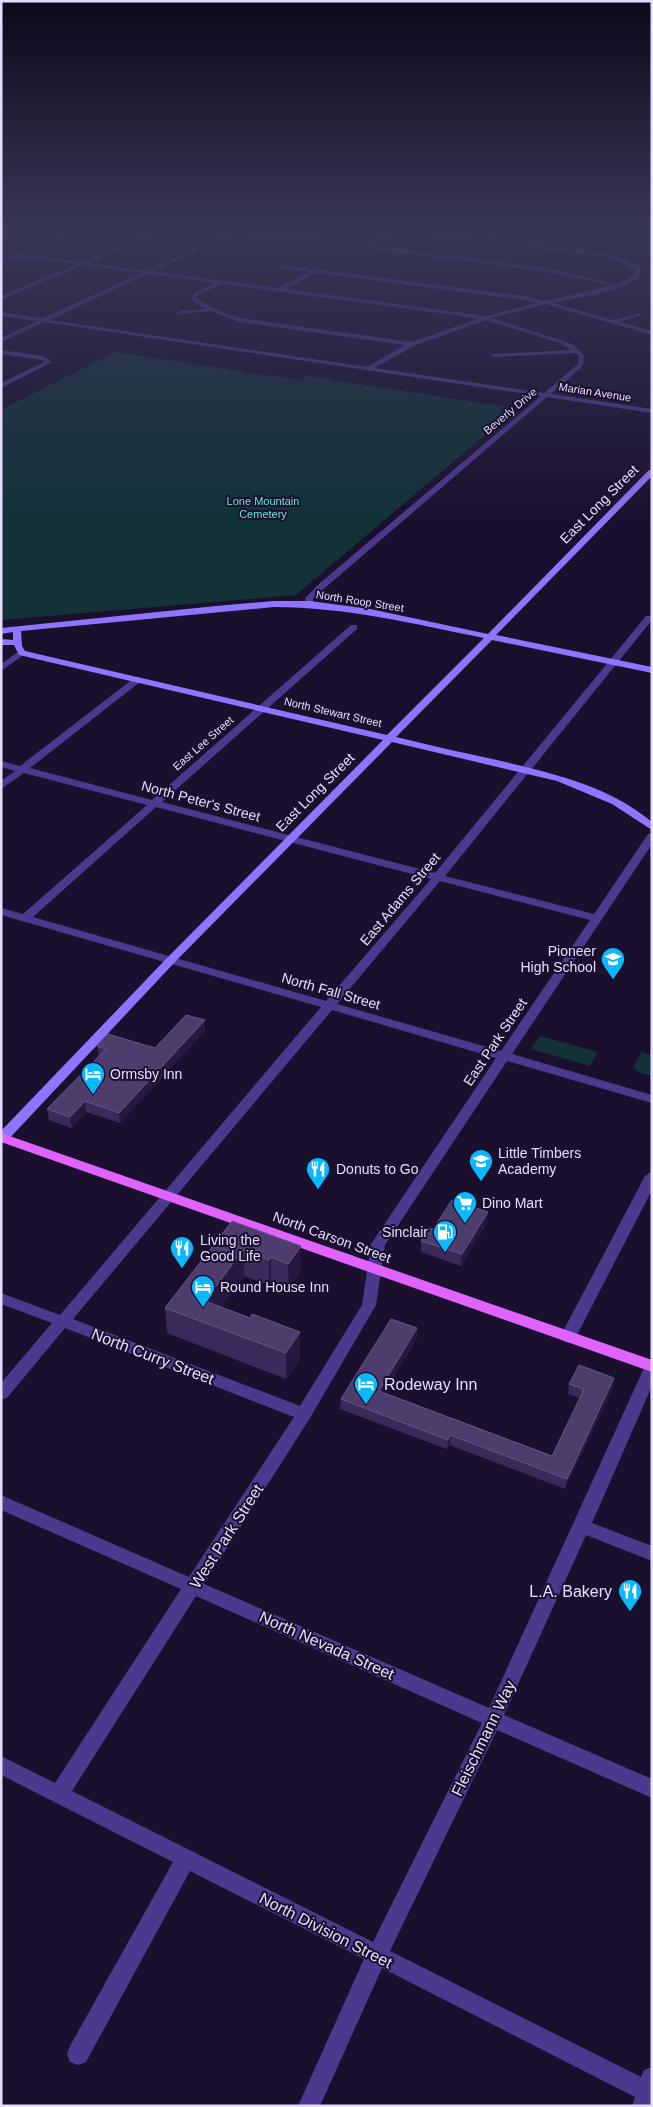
<svg xmlns="http://www.w3.org/2000/svg" width="653" height="2107" viewBox="0 0 653 2107" font-family="Arial,sans-serif">
<style>
.green{fill:#123237}
.lines{fill:none;stroke-linecap:round;stroke-linejoin:round}
.street{fill:#4c398e;fill-rule:evenodd}
.secondary{fill:#9073ff;fill-rule:evenodd}
.primary{fill:#e163ff;fill-rule:evenodd}
.wall{fill:#3c295b}
.shaded-wall{fill:#271741}
.building{fill:#4e3c6d;stroke:#665584}
.labels{text-anchor:middle;stroke-width:4;stroke-linejoin:round;paint-order:stroke}
.far-street-label{font-size:11px;fill:#e6dcff;stroke:#1a102d}
.far-park-label{font-size:11px;fill:#5fe7df;stroke:#1a102d}
.street-label{font-size:14px;fill:#e6dcff;stroke:#1a102d}
.poi-label{font-size:14px;fill:#e6dcff;stroke:#1a102d;text-anchor:start}
.near-street-label{font-size:16px;fill:#e6dcff;stroke:#1a102d}
.near-poi-label{font-size:16px;fill:#e6dcff;stroke:#1a102d;text-anchor:start}
</style>
<rect width="100%" height="100%" fill="#1a102d"/>
<path class="green" d="M530 240 597 250 594 252 524 244Z
M115 352 299 380 307 376 514 408 507 413H511L296 595 1 620V410Z
M540 1036 598 1052 590 1066 531 1049Z
M642 1052 649 1055 652 1052V1076L638 1072 633 1067Z"/>
<g class="lines">
<path class="street" d="M75 230H81L23 254 81 262 158 230H163L88 263 146 271 226 233 196 230 274 234 304 237 320 230H325L311 238 367 245 397 230 484 240 500 230H505L490 240 609 254 627 260 641 268 640 276C617 295 580 296 553 303L613 320 641 313V315L620 322 652 331V335L546 304 492 318 572 344 584 355 583 366 551 394 652 409V413L547 397 326 587 313 599V606H307L305 598 320 583 541 396 44 322 1 342V338L37 321 1 316V312L43 318 141 273 83 265 1 300V296L76 264 17 257 1 262V259ZM399 233 608 257 635 269 634 275 617 284 541 267 373 246ZM233 234 300 240 292 244 275 247 277 250 295 246 306 241 541 271 613 285 546 301 524 296 283 265 281 268 309 272 279 288 153 271ZM316 273 524 300 539 303 486 316 286 289ZM147 274 215 283 194 293 191 300 206 309 179 311 177 314 212 311 239 322 405 345 367 367 50 320ZM222 284 462 316 478 319 411 342 240 318 221 312 197 299 198 295ZM486 320 560 343 571 350 493 354 491 357 575 353 579 356 578 364 544 393 374 368 416 345Z
M652 232V235L635 239 633 238Z
M1 350 43 356 52 362 1 388V383L45 362 41 360 1 354Z
M646 616H652V620L445 876 594 914 648 834 652 833V844L512 1054 652 1095V1103L507 1061 385 1245 376 1305 310 1418 204 1584 489 1708 644 1368 647 1364 652 1362V1386L592 1523 652 1546V1561L586 1535 504 1715 652 1779V1798L497 1730 390 1951 641 2077 644 2070 652 2067V2106H632L635 2097 382 1968 320 2106H298L364 1959 190 1871 86 2062 78 2065 70 2062 67 2054 70 2046 173 1862 1 1775V1756L55 1783 181 1589 1 1510V1495L189 1577 294 1417 65 1328 7 1398 1 1400V1383L52 1323 1 1304V1293L60 1315 321 1007 1 915V908L23 914 147 805 24 773 1 789V781L15 771 1 767V761L20 766 134 678H140V682L30 768 152 800 351 625H357V629L162 802 435 873ZM156 807 431 879 326 1001 33 917ZM440 881 590 920 501 1051 337 1004ZM332 1010 496 1058 371 1244 362 1305 300 1406 73 1319ZM196 1596 482 1723 373 1942 72 1791Z
M19 651 26 653 1 671V664Z
M652 1171V1190L576 1337 573 1341 568 1343 563 1341 560 1337 645 1176Z"/>
<path class="secondary" d="M649 470H652V476L496 635 652 667V673L492 640 396 737C430 745 463 753 497 760 551 773 608 785 652 822V830L612 804 557 781 392 742 174 963 6 1142 1 1143V1131L166 959 383 740 19 655 14 645H1V639L13 640V632L1 634V628L216 606 274 601H310L370 609 488 634ZM274 607C345 607 414 624 484 638L387 735 25 651 22 646 21 631Z"/>
<path class="primary" d="M1 1133 652 1360V1372L1 1142Z"/>
</g>
<path class="wall" d="M205 1020V1031L120 1123 86 1112 72 1128 49 1120 47 1109 99 1056 97 1046 155 1048Z
M232 1221 301 1246V1271L289 1289 271 1283 269 1285 244 1276 221 1307 300 1358 286 1379 167 1333 165 1308Z
M487 1223 461 1266 421 1252V1241L433 1229Z
M417 1328V1338L384 1393 552 1456 580 1398 568 1394 569 1384 614 1378 613 1388 565 1489 450 1445 447 1449 340 1409 341 1399Z"/>
<path class="shaded-wall" d="M205 1020V1031L120 1123 119 1113Z
M85 1101 86 1112 72 1128 70 1117Z
M488 1212 487 1223 461 1266 462 1254Z
M301 1246V1271L289 1289 288 1264Z
M243 1250 244 1276 208 1324 205 1301Z
M271 1257V1283L269 1285V1260Z
M417 1328V1338L379 1401V1391Z
M300 1332V1358L286 1379V1353Z
M614 1378 613 1388 565 1489 567 1479Z
M450 1435V1445L447 1449 448 1440Z"/>
<path class="building" d="M186 1015 205 1020 119 1113 85 1101 70 1117 47 1109 106 1049 97 1046 108 1034 155 1048Z
M452 1200 488 1212 462 1254 421 1241 429 1228 433 1229Z
M232 1221 301 1246 288 1264 271 1257 269 1260 243 1250 205 1301 250 1318 252 1314 300 1332 286 1353 165 1308Z
M391 1319 417 1328 379 1391 552 1456 584 1389 569 1384 579 1365 614 1378 567 1479 450 1435 448 1440 341 1399Z"/>
<linearGradient id="sky" x2="0" y2="1"><stop stop-color="#0e0919"/><stop offset="0.44" stop-color="#383757"/><stop offset="1" stop-color="#383757" stop-opacity="0"/></linearGradient>
<rect width="653" height="525" fill="url(#sky)"/>
<defs>
<g id="school-pin" transform="scale(1.25)"><path d="M0 17L-7.5 6A9.5 9.5 0 1 1 7.5 6Z" fill="#08b9ff" stroke="#1a102d"/><path d="M0-5L7-2L0 1L-7-2ZM-4 1L0 2.5L4 1V4Q0 6-4 4Z" fill="#fff"/></g>
<g id="hotel-pin" transform="scale(1.25)"><path d="M0 17L-7.5 6A9.5 9.5 0 1 1 7.5 6Z" fill="#08b9ff" stroke="#1a102d"/><path d="M-6-4.5h1.5V1H6V5H4.5V3h-9V5H-6ZM-4 0a1.8 1.8 0 1 1 3.6 0ZM.5 0V-2.5h3Q6-2.5 6 0Z" fill="#fff"/></g>
<g id="restaurant-pin" transform="scale(1.25)"><path d="M0 17L-7.5 6A9.5 9.5 0 1 1 7.5 6Z" fill="#08b9ff" stroke="#1a102d"/><path d="M-5-6h1v4h1v-4h1v4h1v-4h1v5L-1.5 .5V6h-2V.5L-5-1ZM5-6V6H3V1.5H1.5Q1.5-4 5-6Z" fill="#fff"/></g>
<g id="supermarket-pin" transform="scale(1.25)"><path d="M0 17L-7.5 6A9.5 9.5 0 1 1 7.5 6Z" fill="#08b9ff" stroke="#1a102d"/><path d="M-6-5.5h2.5l.6 2H6L4.5 2H-2.5L-4.4-4H-6ZM-1.5 3.2a1.3 1.3 0 1 0 .1 0ZM3 3.2a1.3 1.3 0 1 0 .1 0Z" fill="#fff"/></g>
<g id="fuel-pin" transform="scale(1.25)"><path d="M0 17L-7.5 6A9.5 9.5 0 1 1 7.5 6Z" fill="#08b9ff" stroke="#1a102d"/><path d="M-5.5-6h7V0h2V4h1.3V-2.5L3-4.5l.8-.8L6-3V5H2.5V1h-1V6h-7ZM-4.2-4.7v3.2H.2V-4.7Z" fill="#fff"/></g>
</defs>
<g fill-rule="evenodd">
<use href="#school-pin" x="613" y="959"/>
<use href="#hotel-pin" x="93" y="1074"/>
<use href="#school-pin" x="481" y="1161"/>
<use href="#restaurant-pin" x="318" y="1169"/>
<use href="#supermarket-pin" x="465" y="1203"/>
<use href="#fuel-pin" x="445" y="1232"/>
<use href="#restaurant-pin" x="182" y="1248"/>
<use href="#hotel-pin" x="203" y="1287"/>
<use href="#hotel-pin" x="366" y="1384"/>
<use href="#restaurant-pin" x="630" y="1591"/>
</g>
<g class="labels">
<g class="far-street-label">
<text transform="translate(595 392) rotate(9)" y="4">Marian Avenue</text>
<text transform="translate(510 411) rotate(-40)" y="4">Beverly Drive</text>
<text transform="translate(360 601) rotate(9)" y="4">North Roop Street</text>
<text transform="translate(333 712) rotate(13)" y="4">North Stewart Street</text>
<text transform="translate(203 743) rotate(-41)" y="4">East Lee Street</text>
</g>
<g class="far-park-label">
<text x="263" y="505">Lone Mountain<tspan x="263" dy="13">Cemetery</tspan></text>
</g>
<g class="street-label">
<text transform="translate(599 504) rotate(-45)" y="5">East Long Street</text>
<text transform="translate(315 792) rotate(-45)" y="5">East Long Street</text>
<text transform="translate(201 801) rotate(15)" y="5">North Peter's Street</text>
<text transform="translate(400 899) rotate(-50)" y="5">East Adams Street</text>
<text transform="translate(331 991) rotate(16)" y="5">North Fall Street</text>
<text transform="translate(495 1042) rotate(-56)" y="5">East Park Street</text>
<text transform="translate(332 1237) rotate(20)" y="5">North Carson Street</text>
</g>
<g class="poi-label">
<text x="596" y="956" text-anchor="end">Pioneer<tspan x="596" dy="16">High School</tspan></text>
<text x="110" y="1079">Ormsby Inn</text>
<text x="498" y="1158">Little Timbers<tspan x="498" dy="16">Academy</tspan></text>
<text x="336" y="1174">Donuts to Go</text>
<text x="482" y="1208">Dino Mart</text>
<text x="428" y="1237" text-anchor="end">Sinclair</text>
<text x="200" y="1245">Living the<tspan x="200" dy="16">Good Life</tspan></text>
<text x="220" y="1292">Round House Inn</text>
</g>
<g class="near-street-label">
<text transform="translate(153 1356) rotate(21)" y="6">North Curry Street</text>
<text transform="translate(226 1536) rotate(-57)" y="6">West Park Street</text>
<text transform="translate(327 1645) rotate(24)" y="6">North Nevada Street</text>
<text transform="translate(483 1738) rotate(-64)" y="6">Fleischmann Way</text>
<text transform="translate(326 1930) rotate(27)" y="6">North Division Street</text>
</g>
<g class="near-poi-label">
<text x="384" y="1390">Rodeway Inn</text>
<text x="612" y="1597" text-anchor="end">L.A. Bakery</text>
</g>
</g>
<rect width="653" height="2107" fill="none" stroke="#e6dcff" stroke-width="5"/>
</svg>
